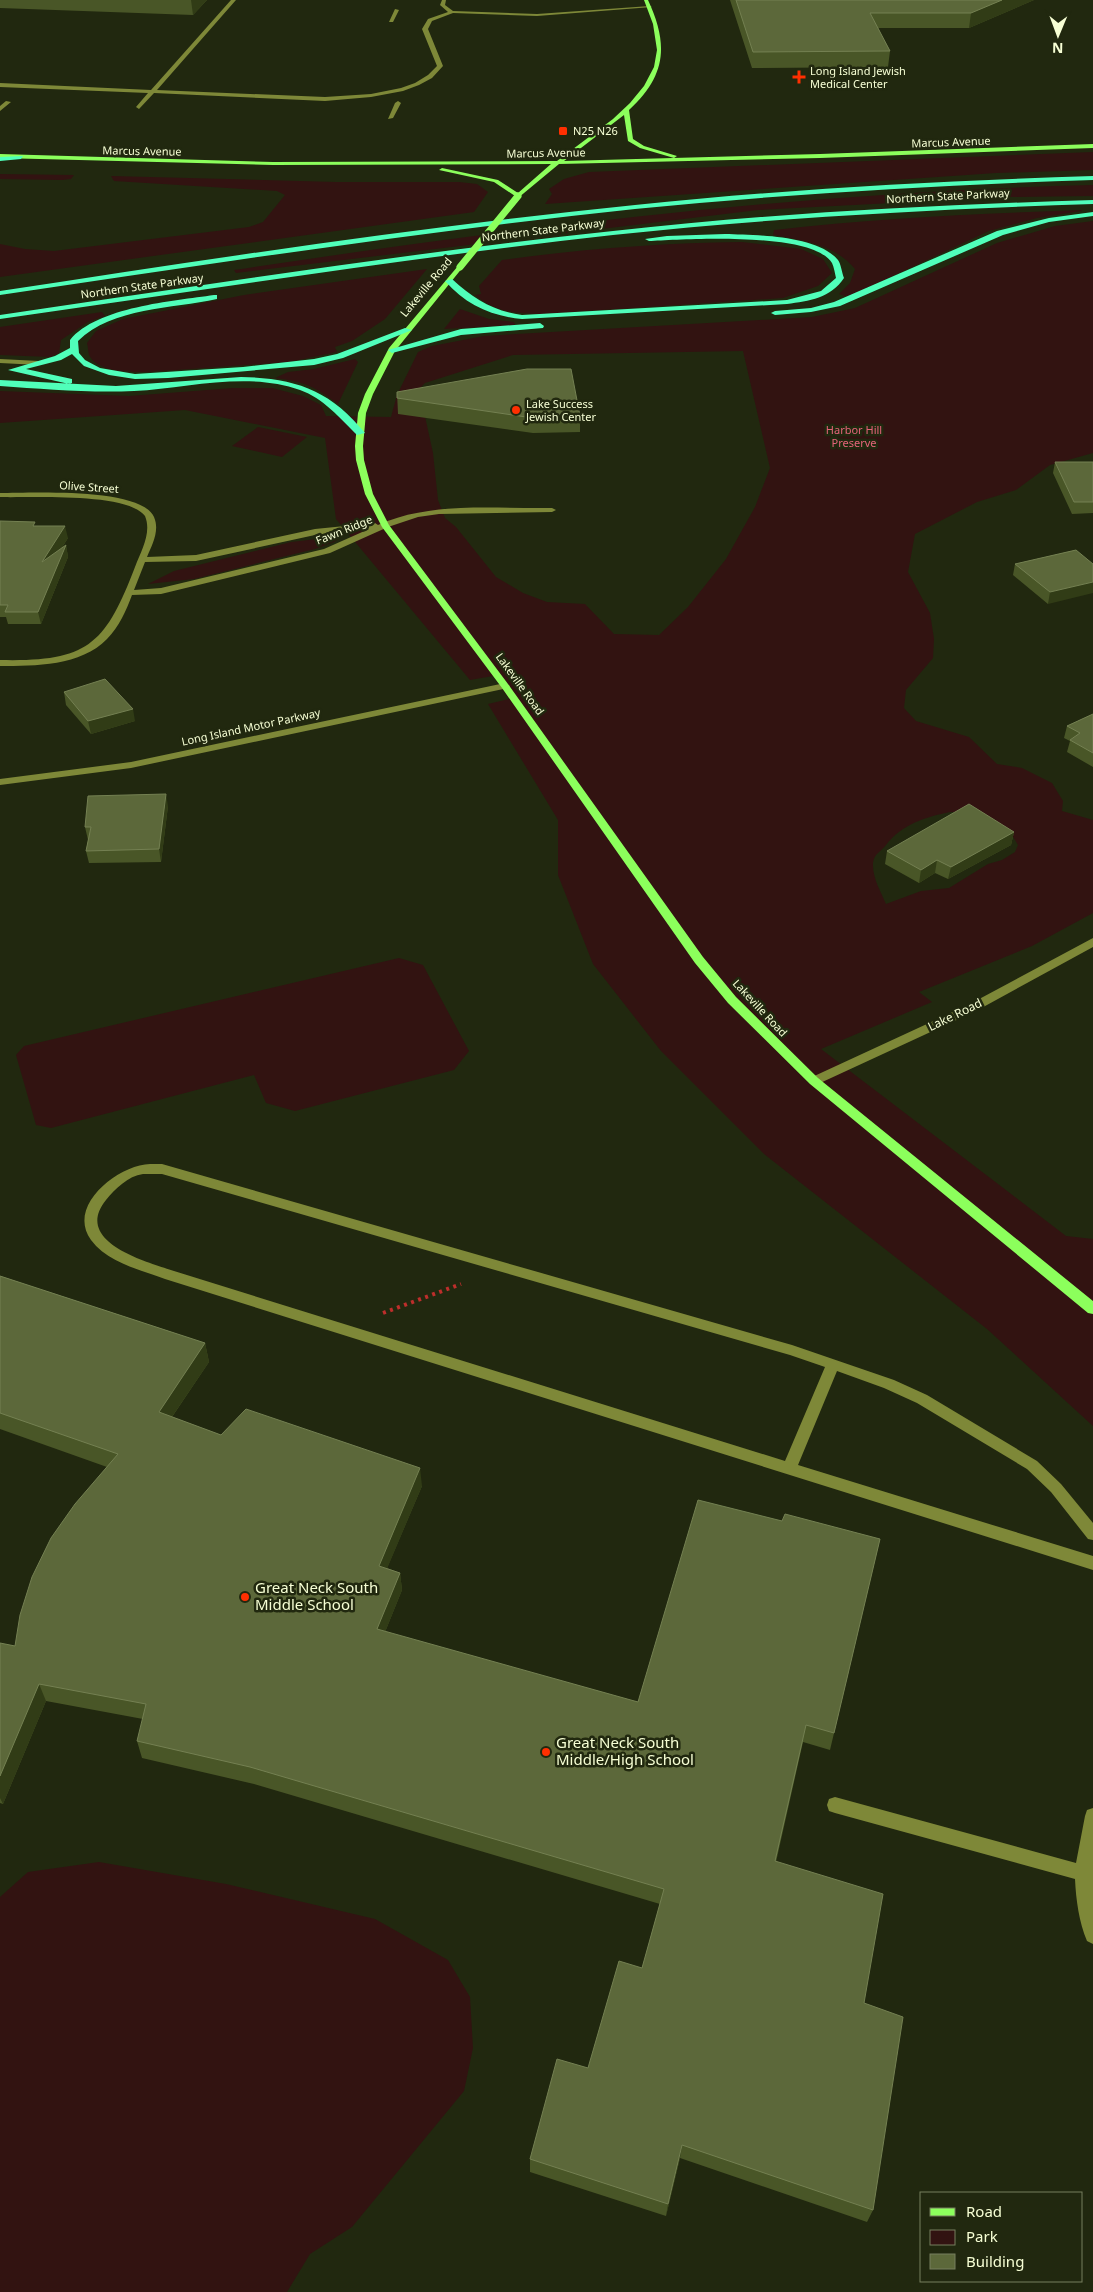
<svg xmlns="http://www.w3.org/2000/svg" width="1093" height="2292" viewBox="0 0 1093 2292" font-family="'Noto Sans',sans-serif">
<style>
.green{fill:#321311;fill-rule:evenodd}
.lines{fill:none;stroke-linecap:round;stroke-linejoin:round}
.path{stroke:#bd2e2b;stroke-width:4;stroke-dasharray:3 4.5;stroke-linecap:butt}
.minor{fill:#7e8838;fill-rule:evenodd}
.major{fill:#8cff5c;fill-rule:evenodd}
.highway{fill:#50ffba;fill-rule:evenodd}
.major-bridge{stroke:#8cff5c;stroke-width:7}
.wall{fill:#495627}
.shaded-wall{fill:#313c16}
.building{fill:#5c683a;stroke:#748052}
.poi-dot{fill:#ff2f01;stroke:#21280f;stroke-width:2}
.labels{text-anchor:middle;stroke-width:5;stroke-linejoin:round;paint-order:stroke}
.far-poi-label{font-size:11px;fill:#f7ffd5;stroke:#21280f;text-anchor:start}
.far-street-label{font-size:11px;fill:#f7ffd5;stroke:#21280f}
.far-park-label{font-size:11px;fill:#e5647a;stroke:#21280f}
.street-label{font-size:12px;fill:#f7ffd5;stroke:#21280f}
.near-poi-label{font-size:15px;fill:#f7ffd5;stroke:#21280f;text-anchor:start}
</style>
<rect width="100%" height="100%" fill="#21280f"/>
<path class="green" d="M1093 152V170L996 173 545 204 552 194 549 189 564 179 589 172Z
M0 174 74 175 71 179 62 180 0 179Z
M111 176 336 182H459L477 184 488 192 474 212 0 277V244L25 249 54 251 249 227 263 222 285 195 277 191 114 181Z
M1093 185V196L1008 197 758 210 236 273 234 270C519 227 804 192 1093 185Z
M1081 210 1082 211 1037 218 989 231 848 297 839 294 850 283 855 269C836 245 802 240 773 235L774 230C876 218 978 214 1081 210Z
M1093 221V453L1050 465 1016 490 977 502 915 534 908 572 930 613 934 639 933 658 906 690 904 708 916 721 969 737 997 764 1022 768 1052 783 1063 801 1062 811 1093 820V913L1032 946 919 992 932 1002 821 1049 1066 1236 1093 1239V1426L987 1329 764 1154 661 1051 593 964 558 875V820L488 704 509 699 493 676 470 680 336 519 325 438 185 410 0 423V391L129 396 233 388H272L303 396 321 405 326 416 391 417 397 395 418 352 432 346 484 336 812 317 855 308 997 243 1055 226ZM743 351 770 468 755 507 726 559 688 607 659 635 614 634 585 604 547 602 523 593 496 577 456 527 445 518 438 500 433 453 419 389 425 383 513 355ZM950 812H972L1012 835 1018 845 1015 852 1002 860 988 864 949 888 921 891 886 904C881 892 872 877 873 863 874 853 881 852 886 845 902 824 926 817 950 812Z
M742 242 801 249 823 259 832 273 818 286 783 298 541 314C515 313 496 313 475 295L481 294 479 286 502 260C582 249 661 243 742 242Z
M427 269 385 319 352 341 335 347 337 352 289 362 148 372C131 372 98 373 89 355 88 352 88 346 87 343L96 331 123 319 244 295Z
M460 309 489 319 514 322 515 325 444 329Z
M102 312 105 316 88 322 61 340 59 353 51 357 0 355V327Z
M355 359 358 362 338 404C314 386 305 382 275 378L288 372 314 369Z
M258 427 307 437 282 457 232 446Z
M343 536 334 542 315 549 194 579 148 584 174 571 291 542Z
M399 958 423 965 469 1051 454 1070 295 1111 266 1103 254 1075 51 1128 36 1125 16 1055 24 1046Z
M99 1862 226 1884 375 1919 448 1960 470 1997 473 2048 464 2091 352 2227 310 2254 287 2292H0V1897L28 1872Z"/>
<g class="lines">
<path class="path" d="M383 1313 461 1284"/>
<path class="minor" d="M231 0H236L157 90 325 97 371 94 401 88 415 83 428 75 437 66 422 29 428 19 448 12 440 5 442 0H446L445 5 453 11 537 14 650 6 652 7 537 16 453 13 432 21 428 29 443 66 432 78 419 85 403 91 371 97 325 101 154 93 139 109 136 107 148 93 0 87V83L151 90Z
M395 9 399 10 393 22H389Z
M6 101 11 102 0 111V106Z
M398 101 401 103 393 118 388 119 395 103Z
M0 359 39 361 43 363 39 365 0 363Z
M0 493C30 493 141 487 154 517 160 531 152 545 147 557L196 555 315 529 375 523 378 525C431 501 495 509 552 508L556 510 552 512 439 514 418 517 388 527 330 553 161 594 132 595C126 611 119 627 107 639 81 666 35 666 0 666V660C88 662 105 645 135 567 141 551 152 533 145 516 127 492 30 498 0 497ZM369 529 324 549 161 588 134 590 145 562 196 561 315 535Z
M505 683 510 686 508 688 131 768 0 785V779L131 762Z
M1093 938V947L976 1011 818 1084 814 1085 808 1081 810 1078 968 1005Z
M150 1164H162L792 1345 894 1380 927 1395 1037 1461 1061 1484 1093 1523V1540L1088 1539 1051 1492 1027 1469 917 1403 884 1388 837 1371 798 1465 1093 1556V1570L165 1279C141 1270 108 1263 91 1240 66 1206 118 1165 150 1164ZM143 1174H162L790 1355 825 1367 785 1461 174 1271C147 1262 72 1242 106 1200 115 1189 128 1176 143 1174Z
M835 1797 1076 1863 1085 1816 1087 1810 1093 1808V1944L1087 1941C1079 1922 1076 1900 1075 1879L835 1813 829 1811 827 1805 829 1799Z"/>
<path class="major" d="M644 0H648C669 45 666 76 629 110L633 139 644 146 677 156 674 158 640 148 628 141 624 115 564 161 820 154 1093 144V148L820 158 559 164 518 198 494 182 439 170 442 168 498 180 518 193 551 164 273 165 0 158V154L273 162 557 161 613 119 630 103 644 86 654 67 657 50 653 24Z
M458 266 463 267 395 351 373 394 366 413 363 446 364 460 373 494 389 525 508 684 703 957 736 997 818 1078 1093 1301V1314L1088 1313 810 1084 728 1003 695 963 502 688 382 527 365 494 356 460 355 446 358 413 365 394 389 348Z"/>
<path class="highway" d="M23 156 21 159 0 161V157Z
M1093 176V180C940 185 787 194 635 209 423 231 211 264 0 295V291C211 259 423 226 635 205 787 189 940 181 1093 176Z
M1093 200V204C933 209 773 218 613 235 408 258 204 290 0 319V315C204 285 408 253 613 231 773 213 933 205 1093 200Z
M1093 212V216L1049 222 1003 235 840 306 811 312 775 315 771 313 775 311 811 308 834 302 997 231 1049 218Z
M725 234C755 235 817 235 838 260 841 264 842 273 844 278 831 298 809 301 787 304L522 319C491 316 466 305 445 281L452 279C474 299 493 311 522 315L787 300 821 291 836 278C835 274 834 267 832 263 813 231 683 239 649 241L645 239 667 236Z
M214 295H217V299C172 309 113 307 78 341L79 353 85 360 100 368 135 374 243 367 314 359 337 354 405 328 412 330 343 358 314 365 168 378 135 379 109 375 84 366 72 354 61 360 26 369 72 379V383L69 384 8 370 55 356 70 348V340C97 307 173 301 214 295Z
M540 323 544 326 543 328 461 335 392 353 388 350 461 329Z
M241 377C295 378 330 390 365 433L357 435C340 418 323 398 300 390 248 371 187 388 134 391 89 393 44 389 0 386V380L116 386Z"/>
<path class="major-bridge" d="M460 267 518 196"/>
</g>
<path class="wall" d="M0 0H207L193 15 0 8Z
M730 0H1034L969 28H878L890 51 888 67 752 68Z
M397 392 580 416V432L533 433 398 414Z
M1055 462H1093V513L1072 514 1053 473Z
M0 521 35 526 68 538 61 549 66 545 68 557 41 624H8L6 617H0Z
M1076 550 1048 604 1013 575 1015 564Z
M64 692 135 721 91 734 66 705Z
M1093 714V767L1067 752 1070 741 1064 738 1067 726Z
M168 806 161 862 89 863 86 851 88 840 85 827Z
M1014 832 1011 845 948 879 935 873 919 883 885 864 887 851Z
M0 1276 205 1343 209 1362 172 1417 221 1435 422 1486 387 1568 400 1573 402 1590 385 1632 638 1702 782 1521 880 1539 830 1750 803 1742 776 1862 864 2003 873 2210 867 2222 680 2158 666 2216 530 2172V2159L588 2068 642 1968 660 1904 254 1784 142 1758 137 1741 143 1719 46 1701 3 1804 0 1803V1643L15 1646 107 1467 0 1429Z"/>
<path class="shaded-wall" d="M191 0H207L193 15Z
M1002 0H1034L969 28 971 13Z
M65 526 68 538 44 574 42 562Z
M66 545 68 557 41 624 38 612Z
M1093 582V593L1048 604 1050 592Z
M133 709 135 721 91 734 88 721Z
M166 794 168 806 161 862 159 849Z
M1014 832 1011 845 948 879 951 867Z
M937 860 935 873 919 883 921 870Z
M205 1343 209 1362 163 1430 159 1412Z
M420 1468 422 1486 381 1583 379 1566Z
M400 1573 402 1590 379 1647 377 1629Z
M39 1684 46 1701 3 1804 0 1798V1776Z
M682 2145 680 2158 666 2216 668 2204Z"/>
<path class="building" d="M736 0H1002L971 13H870L890 51 753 52Z
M527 369H571L580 416 533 418 397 398V392Z
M1055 462H1093V502H1074Z
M0 521 35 522 33 526H65L42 562 66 545 38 612H5L8 605H0Z
M1076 550 1093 564V582L1050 592 1015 564Z
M105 679 133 709 88 721 64 692Z
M1093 714V753L1070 740 1080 733 1067 726Z
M166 794 159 849 86 851 91 827H85L88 796Z
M969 804 1014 832 951 867 937 860 921 870 887 851Z
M0 1276 205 1343 159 1412 221 1435 246 1409 420 1468 379 1566 400 1573 377 1629 638 1702 698 1500 782 1521 785 1514 880 1539 834 1733 806 1725 775 1861 883 1894 864 2003 903 2017 873 2210 682 2145 668 2204 530 2159 557 2059 588 2068 619 1961 642 1968 664 1889 250 1767 137 1741 146 1704 39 1684 0 1776V1643L15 1646 20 1615 32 1577 51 1538 75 1504 118 1454 0 1413Z"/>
<g class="poi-dot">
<path d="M796.5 69.5h5v5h5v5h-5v5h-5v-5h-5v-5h5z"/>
<rect x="558" y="126" width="10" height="10" rx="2.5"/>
<circle cx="516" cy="410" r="5"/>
<circle cx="245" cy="1597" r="5"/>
<circle cx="546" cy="1752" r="5"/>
</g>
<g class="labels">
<g class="far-poi-label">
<text x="810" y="75">Long Island Jewish<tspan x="810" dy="13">Medical Center</tspan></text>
<text x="573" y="135">N25 N26</text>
<text x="526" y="408">Lake Success<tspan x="526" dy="13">Jewish Center</tspan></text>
</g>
<g class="far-street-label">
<text transform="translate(951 142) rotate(-2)" y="4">Marcus Avenue</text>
<text transform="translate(142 151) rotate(1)" y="4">Marcus Avenue</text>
<text transform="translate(546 153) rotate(-1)" y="4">Marcus Avenue</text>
<text transform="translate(948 196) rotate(-3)" y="4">Northern State Parkway</text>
<text transform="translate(543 230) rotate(-7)" y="4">Northern State Parkway</text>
<text transform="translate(142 286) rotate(-8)" y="4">Northern State Parkway</text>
<text transform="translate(426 287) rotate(-50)" y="4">Lakeville Road</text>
<text transform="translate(89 487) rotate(4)" y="4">Olive Street</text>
<text transform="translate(344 530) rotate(-22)" y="4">Fawn Ridge</text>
<text transform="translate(520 684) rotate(54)" y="4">Lakeville Road</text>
<text transform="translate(251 727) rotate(-12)" y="4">Long Island Motor Parkway</text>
<text transform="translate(760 1008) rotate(47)" y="4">Lakeville Road</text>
</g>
<g class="far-park-label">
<text x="854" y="434">Harbor Hill<tspan x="854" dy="13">Preserve</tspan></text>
</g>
<g class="street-label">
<text transform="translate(955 1015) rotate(-26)" y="4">Lake Road</text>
</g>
<g class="near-poi-label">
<text x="255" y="1593">Great Neck South<tspan x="255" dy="17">Middle School</tspan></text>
<text x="556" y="1748">Great Neck South<tspan x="556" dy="17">Middle/High School</tspan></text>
</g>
</g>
<rect x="920" y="2192" width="162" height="90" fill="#21280f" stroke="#777e5e"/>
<rect x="930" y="2208" width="25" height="8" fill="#8cff5c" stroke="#777e5e"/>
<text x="966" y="2217" font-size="15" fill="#f7ffd5">Road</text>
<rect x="930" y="2230" width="25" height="15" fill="#321311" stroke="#777e5e"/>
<text x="966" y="2242" font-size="15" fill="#f7ffd5">Park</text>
<rect x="930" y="2254" width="25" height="15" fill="#5c683a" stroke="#777e5e"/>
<text x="966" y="2267" font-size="15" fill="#f7ffd5">Building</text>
<g transform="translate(1058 35) rotate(181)" stroke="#21280f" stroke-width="4" paint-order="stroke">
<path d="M0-4L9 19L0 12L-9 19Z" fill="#f7ffd5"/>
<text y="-8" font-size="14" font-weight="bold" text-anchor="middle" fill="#f7ffd5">N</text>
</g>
</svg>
